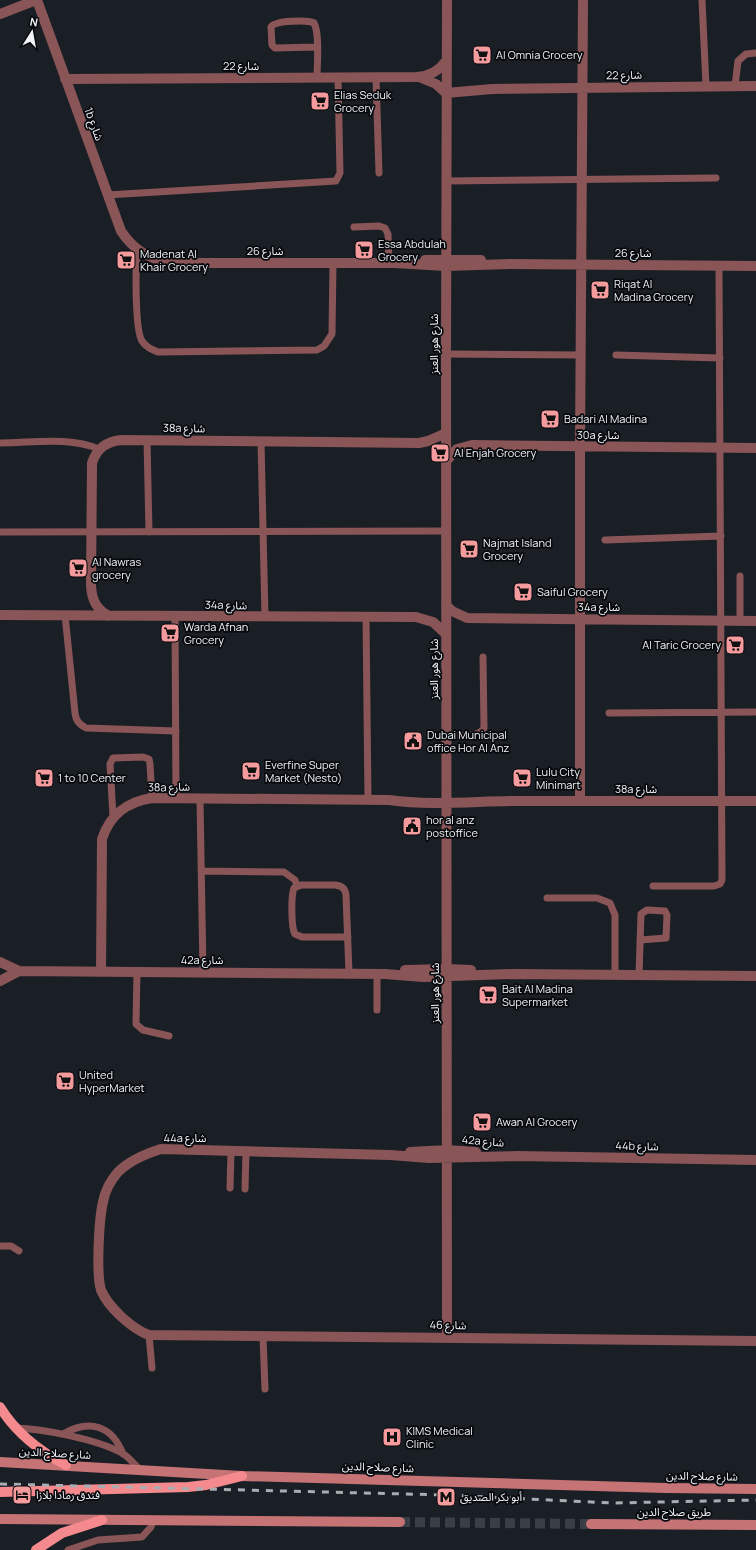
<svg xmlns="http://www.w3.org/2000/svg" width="756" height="1550" viewBox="0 0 756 1550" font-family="Manrope,'Noto Sans Arabic',sans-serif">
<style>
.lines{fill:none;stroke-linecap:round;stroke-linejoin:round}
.secondary-tunnel{stroke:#3a3f46;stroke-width:10;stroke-dasharray:10 5;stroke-linecap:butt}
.service{stroke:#895557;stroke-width:7}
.minor{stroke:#895557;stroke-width:10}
.secondary{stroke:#c67376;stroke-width:10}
.primary{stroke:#f58a8e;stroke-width:10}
.rail{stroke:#a9adb2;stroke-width:3;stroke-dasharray:7 7;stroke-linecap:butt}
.labels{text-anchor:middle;stroke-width:3.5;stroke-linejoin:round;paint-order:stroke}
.poi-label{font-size:11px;fill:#f0f3f8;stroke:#07090c;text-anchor:start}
.street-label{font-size:11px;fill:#f0f3f8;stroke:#07090c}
</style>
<rect width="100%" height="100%" fill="#1a1f26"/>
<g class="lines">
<path class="secondary-tunnel" d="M400 1522 591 1524"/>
<path class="service" d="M702 0 706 86
M316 47 275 48 272 45 271 27C275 20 308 20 314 23 320 34 317 65 317 78
M376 77 379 173
M735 86 738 61 746 54 756 53
M446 181 716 178
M107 195 336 181 340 173 338 78
M354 227 379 226 385 228 388 234 389 264
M138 250C135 265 135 330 142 341 146 347 151 349 158 352L317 350 324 346 332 334 333 263
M446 354 580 355
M616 355 720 358
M147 440 149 532
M261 441 265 617
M0 443C32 443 69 436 99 449
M0 532 446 531
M605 540 721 536
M740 576V620
M65 615 75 713C76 721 79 724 86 728L176 731
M175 616 176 799
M366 617 368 800
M609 713 756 712
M446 735C457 735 478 739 484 728L483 657
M200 799 203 972
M113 817 110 764 113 758 143 757 149 759 150 764 152 798
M201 871 284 872 295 880 297 886
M653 886H714L720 884 722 880 719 266
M547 898H597L610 903 615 915V975
M348 937H302L295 934C291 928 291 895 294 888L301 885H335C342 886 345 888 346 895L349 973
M137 972 136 1024 143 1030 169 1036
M639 975 641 914 647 910 665 911 667 915 666 938 640 940
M377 1010V974
M230 1188 231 1151
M245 1189 246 1151
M0 1246H11L19 1251
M149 1335 152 1368
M263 1336 265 1389
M15 1428C44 1429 96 1439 122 1453 129 1457 134 1464 140 1470
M63 1434C89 1419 112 1425 123 1454
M68 1550 98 1540 142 1537 151 1527 153 1520"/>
<path class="minor" d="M37 0 121 231C135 252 152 261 177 263H394L446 266 510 264 756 266
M0 14 36 0
M419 77 436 84 446 93 492 89 756 86
M65 79 417 77C430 76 439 71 446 61
M425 260H481
M446 461 457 449 472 445 756 448
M446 605 452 611 467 618 756 621
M0 615 416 617 433 622 446 634
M109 616C96 609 92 600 91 586L92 463C97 448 106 442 121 440L419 443 428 441 446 433
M580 801V447L583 0
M0 962 19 971 385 974 423 977 513 974 756 976
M405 970 447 969 471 970
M101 972 102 839C110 815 126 802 152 798L389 800C432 806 476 801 519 801 598 801 677 801 756 801
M0 981 19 971
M410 1152 447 1150 476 1152
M756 1160 518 1156 429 1158 390 1155 161 1149C145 1154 130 1160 118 1172 111 1180 105 1191 103 1202 99 1219 96 1274 101 1290 108 1307 132 1329 149 1335L756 1341
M447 1337 446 354 447 0"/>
<path class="secondary" d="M0 1462 242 1476 665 1488 756 1489
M0 1519 400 1522
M591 1524 756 1525"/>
<path class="primary" d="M0 1407C16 1433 39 1451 66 1465
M0 1492 188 1487 206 1485 242 1476
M36 1550 62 1533 102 1520"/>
<path class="rail" d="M0 1484 446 1495 612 1503 756 1500"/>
</g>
<defs>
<g id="supermarket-square" transform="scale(1)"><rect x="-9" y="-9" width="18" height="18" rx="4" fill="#f59b9d" stroke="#07090c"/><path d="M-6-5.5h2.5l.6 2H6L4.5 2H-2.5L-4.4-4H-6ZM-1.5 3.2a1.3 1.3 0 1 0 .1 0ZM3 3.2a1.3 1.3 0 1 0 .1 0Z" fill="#111"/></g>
<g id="civic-square" transform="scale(1)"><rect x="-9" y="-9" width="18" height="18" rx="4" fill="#f59b9d" stroke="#07090c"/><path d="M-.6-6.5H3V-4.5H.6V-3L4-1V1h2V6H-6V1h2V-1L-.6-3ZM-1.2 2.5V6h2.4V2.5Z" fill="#111"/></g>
<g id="hospital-square" transform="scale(1)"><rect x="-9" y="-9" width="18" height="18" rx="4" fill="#f59b9d" stroke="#07090c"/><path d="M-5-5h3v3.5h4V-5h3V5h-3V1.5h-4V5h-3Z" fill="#111"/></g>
<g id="hotel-square" transform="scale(1)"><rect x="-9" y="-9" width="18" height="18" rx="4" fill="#f59b9d" stroke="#07090c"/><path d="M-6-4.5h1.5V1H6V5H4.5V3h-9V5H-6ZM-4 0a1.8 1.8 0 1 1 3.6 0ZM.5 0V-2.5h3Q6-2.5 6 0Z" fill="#111"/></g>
<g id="metro-square" transform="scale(1)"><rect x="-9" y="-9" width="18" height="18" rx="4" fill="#f59b9d" stroke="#07090c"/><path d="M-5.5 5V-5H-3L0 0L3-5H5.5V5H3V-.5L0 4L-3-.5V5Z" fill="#111"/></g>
</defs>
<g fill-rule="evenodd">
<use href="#supermarket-square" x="482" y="55"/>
<use href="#supermarket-square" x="320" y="101"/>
<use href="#supermarket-square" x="364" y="250"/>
<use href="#supermarket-square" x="126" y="260"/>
<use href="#supermarket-square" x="600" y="290"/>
<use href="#supermarket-square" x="550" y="419"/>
<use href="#supermarket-square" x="440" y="453"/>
<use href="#supermarket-square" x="469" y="549"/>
<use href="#supermarket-square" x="78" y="568"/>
<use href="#supermarket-square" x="523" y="592"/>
<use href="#supermarket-square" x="170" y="633"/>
<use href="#supermarket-square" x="735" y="645"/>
<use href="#civic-square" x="413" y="741"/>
<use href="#supermarket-square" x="251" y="771"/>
<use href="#supermarket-square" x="44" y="778"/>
<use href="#supermarket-square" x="522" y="778"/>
<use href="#civic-square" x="412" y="826"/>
<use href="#supermarket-square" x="488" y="995"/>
<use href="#supermarket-square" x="65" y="1081"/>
<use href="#supermarket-square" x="482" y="1122"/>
<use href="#hospital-square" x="392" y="1437"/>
<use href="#hotel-square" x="22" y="1495"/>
<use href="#metro-square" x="446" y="1497"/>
</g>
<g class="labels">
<g class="poi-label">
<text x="496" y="59">Al Omnia Grocery</text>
<text x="334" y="99">Elias Seduk<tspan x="334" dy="13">Grocery</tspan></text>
<text x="378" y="248">Essa Abdulah<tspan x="378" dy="13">Grocery</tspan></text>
<text x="140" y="258">Madenat Al<tspan x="140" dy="13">Khair Grocery</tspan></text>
<text x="614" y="288">Riqat Al<tspan x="614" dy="13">Madina Grocery</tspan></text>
<text x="564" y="423">Badari Al Madina</text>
<text x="454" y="457">Al Enjah Grocery</text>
<text x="483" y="547">Najmat Island<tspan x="483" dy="13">Grocery</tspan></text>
<text x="92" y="566">Al Nawras<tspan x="92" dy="13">grocery</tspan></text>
<text x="537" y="596">Saiful Grocery</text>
<text x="184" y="631">Warda Afnan<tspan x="184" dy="13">Grocery</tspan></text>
<text x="721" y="649" text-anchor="end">Al Taric Grocery</text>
<text x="427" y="739">Dubai Municipal<tspan x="427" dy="13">office Hor Al Anz</tspan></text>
<text x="265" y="769">Everfine Super<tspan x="265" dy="13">Market (Nesto)</tspan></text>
<text x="536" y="776">Lulu City<tspan x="536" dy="13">Minimart</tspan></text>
<text x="58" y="782">1 to 10 Center</text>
<text x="426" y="824">hor al anz<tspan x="426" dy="13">postoffice</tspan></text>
<text x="502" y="993">Bait Al Madina<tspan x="502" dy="13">Supermarket</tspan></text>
<text x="79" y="1079">United<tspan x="79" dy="13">HyperMarket</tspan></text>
<text x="496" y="1126">Awan Al Grocery</text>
<text x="406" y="1435">KIMS Medical<tspan x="406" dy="13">Clinic</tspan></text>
<text x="36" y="1499">فندق رمادا بلازا</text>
<text x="460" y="1501">أبو بكر الصديق</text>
</g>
<g class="street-label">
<text x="241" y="70">شارع 22</text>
<text transform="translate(624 75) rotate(-1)" y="4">شارع 22</text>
<text transform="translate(94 124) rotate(70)" y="4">1b شارع</text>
<text x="265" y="255">شارع 26</text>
<text x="633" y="257">شارع 26</text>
<text transform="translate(434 344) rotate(-90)" y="4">شارع هور العنز</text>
<text transform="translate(184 428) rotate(1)" y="4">38a شارع</text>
<text x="598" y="439">30a شارع</text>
<text transform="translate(226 605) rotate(1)" y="4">34a شارع</text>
<text x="599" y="611">34a شارع</text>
<text transform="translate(434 669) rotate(-90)" y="4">شارع هور العنز</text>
<text transform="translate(169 787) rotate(-1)" y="4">38a شارع</text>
<text x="636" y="793">38a شارع</text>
<text x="202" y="964">42a شارع</text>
<text transform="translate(435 993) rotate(-90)" y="4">شارع هور العنز</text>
<text x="185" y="1142">44a شارع</text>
<text transform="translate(483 1141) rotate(5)" y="4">42a شارع</text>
<text transform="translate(637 1146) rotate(1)" y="4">44b شارع</text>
<text transform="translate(448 1325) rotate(1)" y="4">شارع 46</text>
<text transform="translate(55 1453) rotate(3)" y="4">شارع صلاح الدين</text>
<text transform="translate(378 1467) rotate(2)" y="4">شارع صلاح الدين</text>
<text transform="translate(702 1476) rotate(1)" y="4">شارع صلاح الدين</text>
<text x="674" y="1516">طريق صلاح الدين</text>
</g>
</g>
<g transform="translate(32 32) rotate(11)" stroke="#07090c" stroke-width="3" paint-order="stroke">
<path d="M0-3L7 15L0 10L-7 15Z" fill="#f0f3f8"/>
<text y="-6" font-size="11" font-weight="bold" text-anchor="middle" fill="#f0f3f8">N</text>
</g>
</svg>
